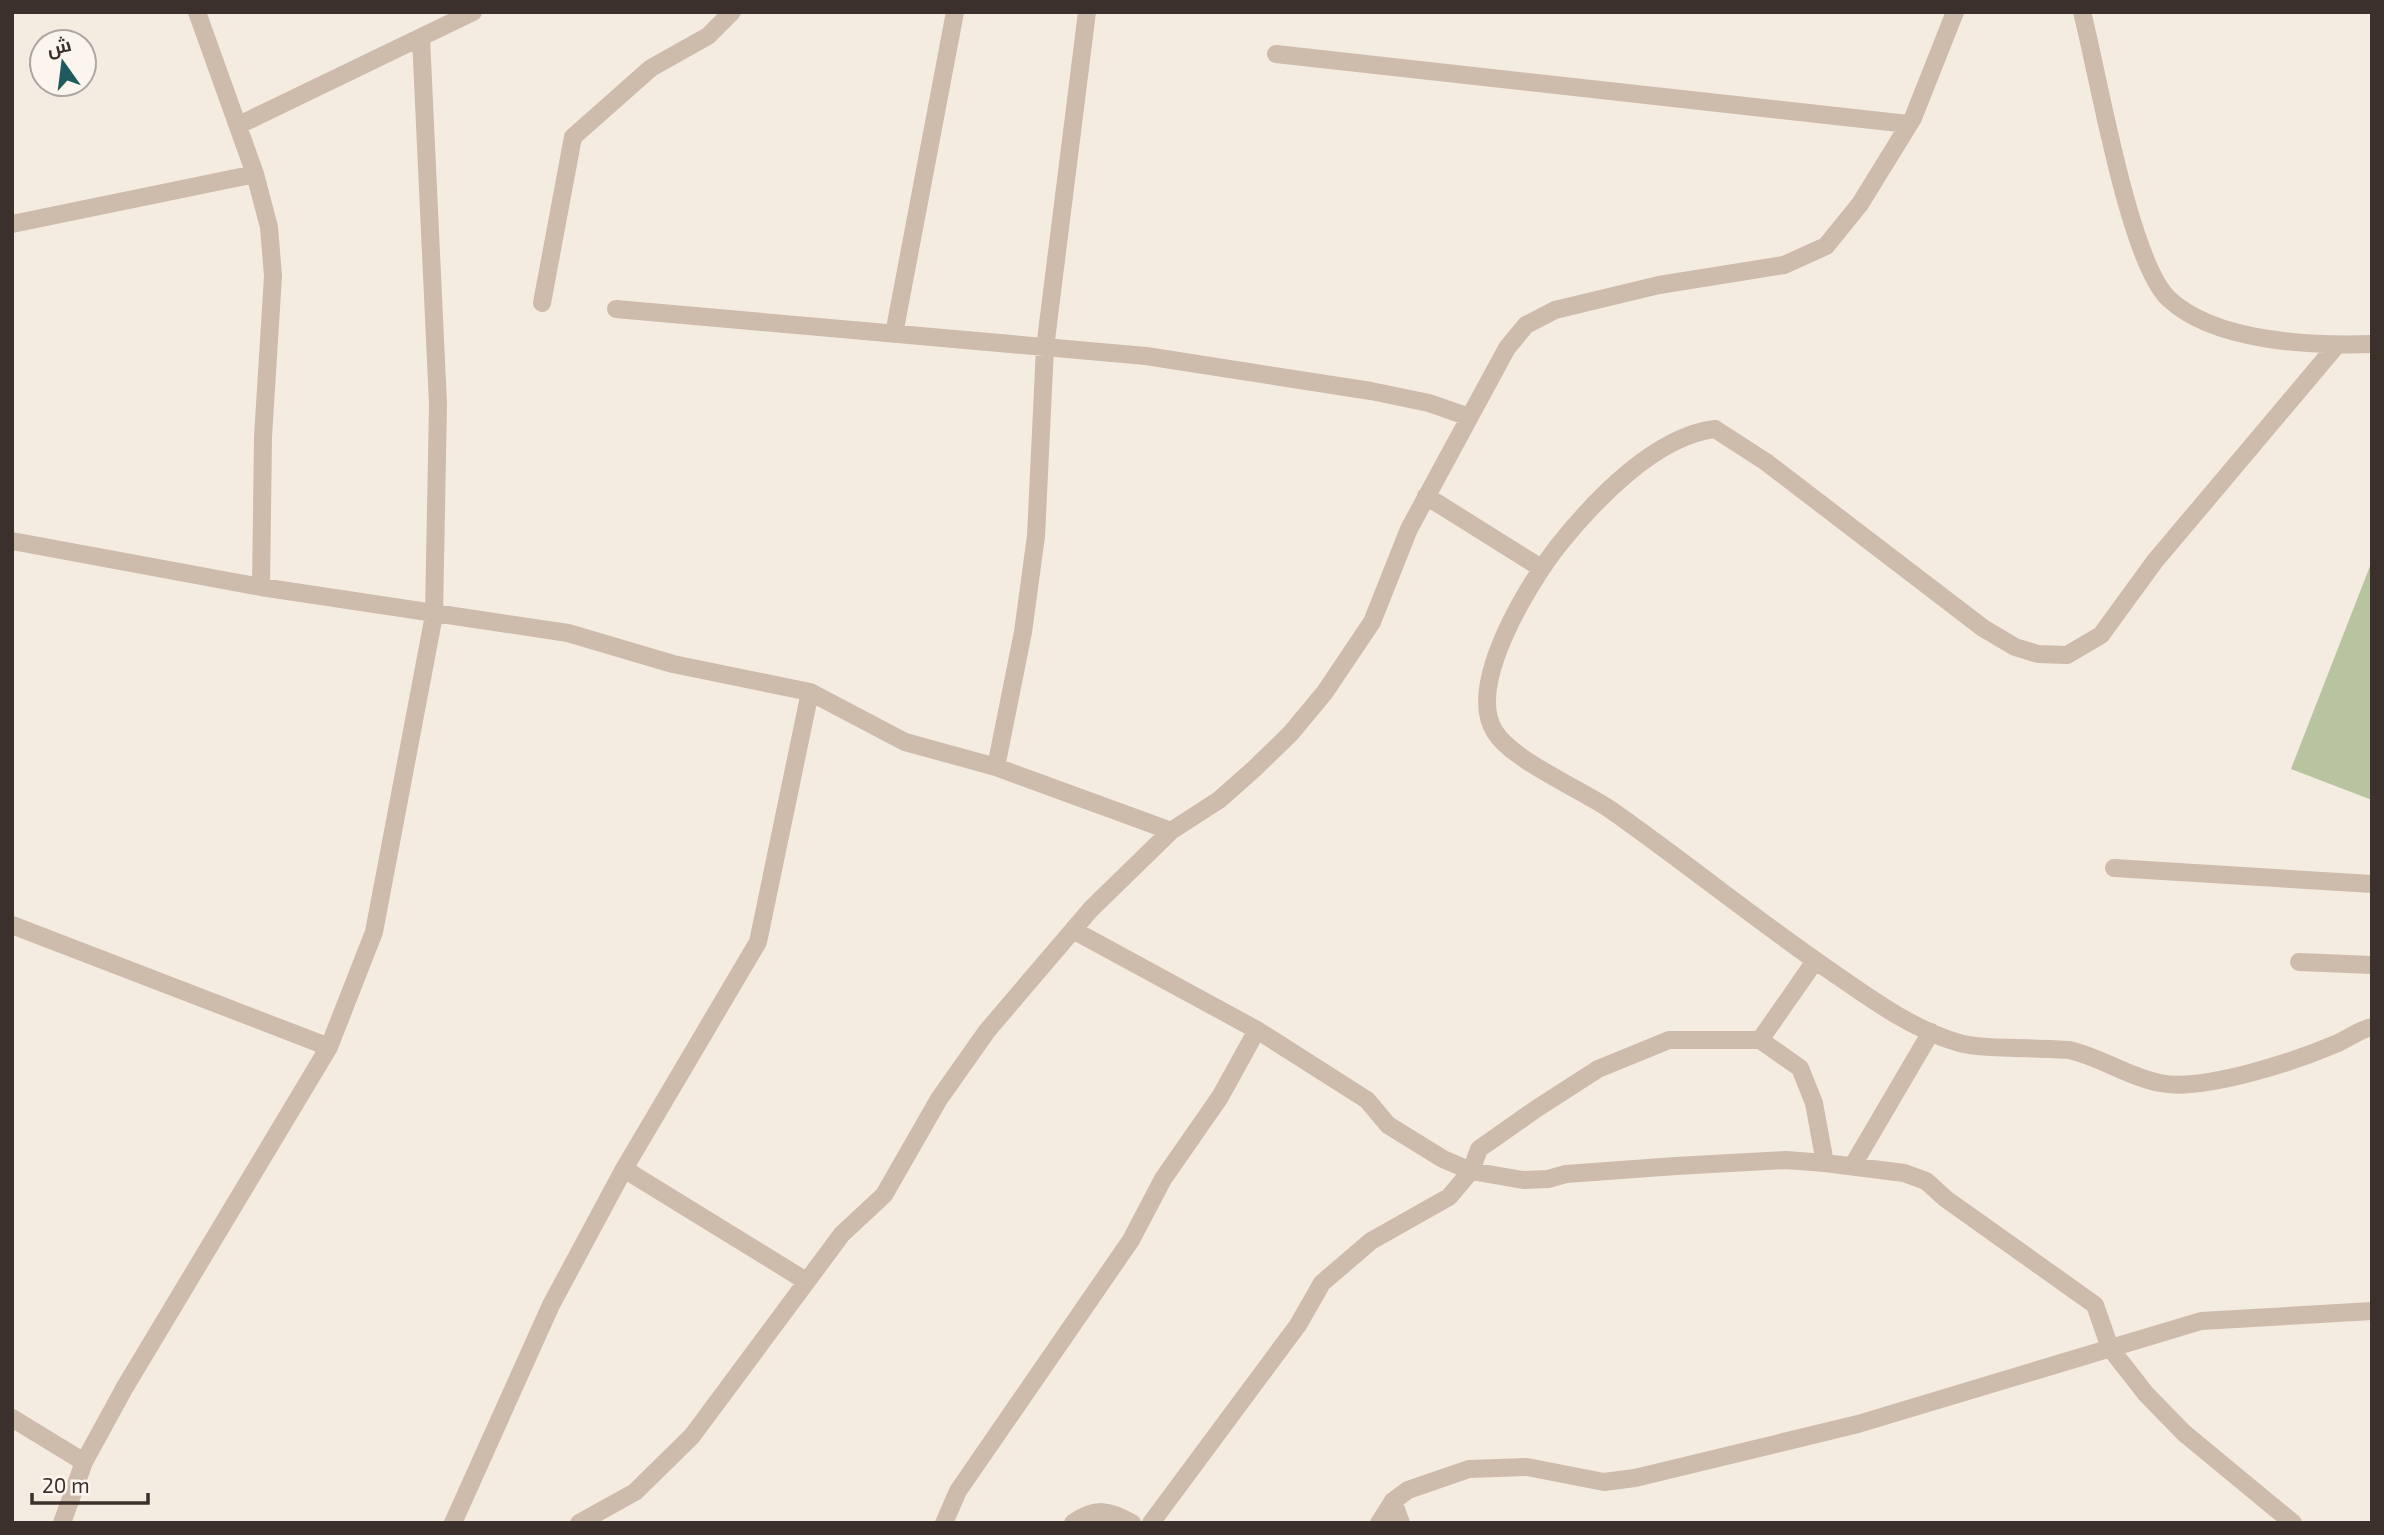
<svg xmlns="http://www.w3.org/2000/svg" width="2384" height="1535" viewBox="0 0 2384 1535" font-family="'Exo 2',Cairo,sans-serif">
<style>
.green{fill:#b8c4a0}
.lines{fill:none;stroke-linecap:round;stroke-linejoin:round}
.minor{stroke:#cdbbac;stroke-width:18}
</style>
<rect width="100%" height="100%" fill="#f4ebe1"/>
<path class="green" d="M2372 561V800L2291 769Z"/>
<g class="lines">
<path class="minor" d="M197 12 255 174 269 227 273 276 263 437 261 587
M2082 12C2098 73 2129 262 2169 299 2215 342 2311 346 2372 344
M1276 54 1908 124
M239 125 473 12
M12 224 255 174
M542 303 573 137 651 68 708 36 732 12
M616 309 1146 356 1371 391 1429 403 1469 417
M894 334 955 12
M2337 345 2155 561 2101 635 2067 655 2038 654 2015 647 1983 628 1766 462 1715 429C1655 436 1594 501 1558 546 1529 583 1465 686 1495 732 1512 760 1582 790 1611 810 1685 862 1755 919 1829 970 1868 997 1910 1028 1956 1042 1980 1050 2038 1047 2069 1050 2101 1057 2128 1077 2160 1083 2203 1092 2296 1061 2338 1043 2349 1038 2359 1030 2372 1027
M1426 496 1541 568
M12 541 261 587 568 633 673 664 810 692 905 742 996 767 1171 831
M996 767 1023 632 1036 536 1045 348 1087 12
M2114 868 2372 884
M12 925 329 1047
M1073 930 1257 1030 1367 1100 1388 1125 1443 1159 1471 1171 1479 1149 1536 1109 1598 1069 1669 1040H1760L1800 1068 1814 1103 1825 1163
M2299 962 2372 965
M1760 1040 1815 961
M1853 1165 1931 1032
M624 1169 806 1281
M12 1418 84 1462
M1393 1501 1401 1523
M62 1523 84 1462 125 1387 329 1047 374 932 434 615 438 404 421 38
M453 1523 551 1305 624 1169 758 942 810 692
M579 1523 635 1492 692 1436 842 1234 884 1195 939 1099 987 1031 1091 909 1171 831 1219 800 1254 769 1291 733 1325 692 1372 622 1409 529 1507 348 1526 325 1555 310 1659 285 1784 265 1826 246 1860 204 1913 118 1955 12
M944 1523 958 1491 1131 1240 1163 1179 1220 1097 1257 1030
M1073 1523C1096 1507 1109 1510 1132 1523
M1151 1523 1298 1325 1322 1283 1371 1241 1449 1197 1471 1171 1523 1180 1548 1179 1566 1174 1676 1166 1786 1160 1825 1163 1904 1173 1926 1181 1946 1199 2095 1305 2110 1348 2146 1394 2184 1433 2293 1523
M1379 1523 1393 1501 1408 1490 1469 1469 1527 1467 1604 1482 1635 1478 1858 1424 2201 1321 2372 1311"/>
</g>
<rect width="2384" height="1535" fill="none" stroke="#3b302b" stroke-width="28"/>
<g transform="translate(63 63) rotate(346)"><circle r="33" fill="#fbf5ee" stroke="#aea6a0" stroke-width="2"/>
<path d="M0-5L12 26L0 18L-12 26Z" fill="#1f5a5e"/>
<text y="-10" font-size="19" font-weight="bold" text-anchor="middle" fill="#3b302b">ش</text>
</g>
<path d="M32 1493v10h116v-10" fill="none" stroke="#3b302b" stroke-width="3.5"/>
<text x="42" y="1493" font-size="21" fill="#3b302b" stroke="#fbf5ee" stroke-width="5" paint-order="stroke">20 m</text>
</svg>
